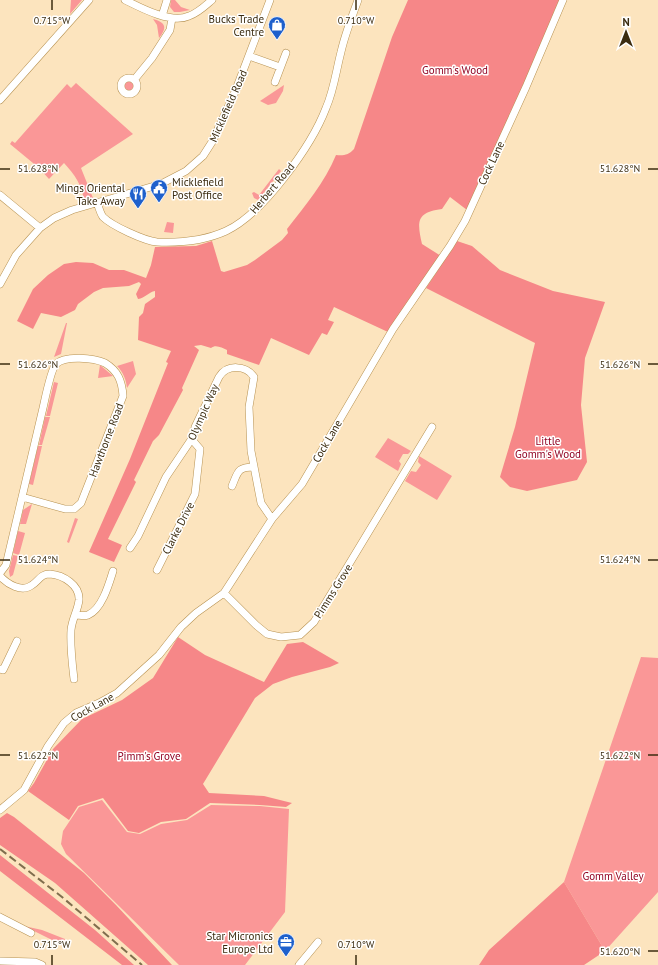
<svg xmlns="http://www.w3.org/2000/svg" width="658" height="965" viewBox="0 0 658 965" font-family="'PT Sans',sans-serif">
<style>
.green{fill:#fa9797}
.forest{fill:#f68788}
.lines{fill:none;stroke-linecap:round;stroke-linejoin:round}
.minor-casing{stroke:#b79251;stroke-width:8}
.minor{stroke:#fff;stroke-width:7}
.rail{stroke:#806e4e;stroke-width:2;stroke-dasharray:8 4;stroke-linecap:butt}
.ticks{fill:none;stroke:#3b2c10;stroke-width:1.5}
.labels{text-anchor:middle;stroke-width:3;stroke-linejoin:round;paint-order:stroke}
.poi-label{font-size:11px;fill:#3b2c10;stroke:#fff;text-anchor:end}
.park-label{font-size:11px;fill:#920524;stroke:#fff}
.street-label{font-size:11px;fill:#3b2c10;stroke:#fff}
.ticks-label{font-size:10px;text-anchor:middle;fill:#3b2c10;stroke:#fff;stroke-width:3;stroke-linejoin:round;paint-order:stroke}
</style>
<rect width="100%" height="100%" fill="#fce4be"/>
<path class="green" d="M71 0H82L70 14Z
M171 0H175L181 7 190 10 180 12H174L170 7Z
M153 19C165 22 168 27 159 38L157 25Z
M122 85a6 6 0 1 1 12 0a6 6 0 1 1-12 0Z
M76 83 133 134 81 168 93 198 84 201C82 185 75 175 64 163L49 179 39 168 10 144 12 141 15 143 67 84 71 88Z
M284 85 283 91 276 103 268 105 260 101Z
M279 169 281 171 258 200 254 198 252 193 254 192 259 195Z
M167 222 174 223 173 233 164 232Z
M66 323H67L61 354 54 357Z
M133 361 136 374 127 388C126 379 123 372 117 366Z
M100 365 113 376 98 378Z
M54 382 58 383 50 416H46Z
M45 417H50L42 445H39Z
M388 438 411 451 408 454H403L399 461 401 464 398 471 375 457Z
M38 446H42L33 485 29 484Z
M419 456 452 476 437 500 405 481 411 471 416 472 421 465 418 462Z
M32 504 26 524H20L23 510Z
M75 518 78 519 69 543 67 542Z
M18 531 25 533 19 555 13 553Z
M13 555 18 556 13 575 10 577 9 571Z
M641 657 658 658V892L605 951 564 882Z
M102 800 127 832 140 834 161 824 187 820 211 805 260 806 289 809 285 912 245 965H179L66 854 61 844 63 831 79 807Z
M24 926 42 930 65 939 62 945Z"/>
<path class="forest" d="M408 0H561L554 11 553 19 544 40 467 210 450 197 442 209C416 212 417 222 422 244L441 256 388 332 334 307 328 320 334 322 327 335 322 333 309 355 271 338 259 365 227 354V350C222 348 216 344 211 348L201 345 194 346 199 350 182 388 183 390 159 435 153 441 134 480 136 482 108 539 122 545 114 562 89 552 130 459 168 363 166 362 171 351 138 340 139 317 143 313 145 304 155 297V291C149 292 145 298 138 299L136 294 141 284 139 282 129 286 103 288 94 292 78 304 75 310 61 317 41 313 33 329 17 321 33 289 48 275 64 264 76 262 93 263 109 270H124L146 278 151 265 155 247 196 246 212 241 221 271 224 272 247 265 255 260 282 240 288 233 287 229C305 206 325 182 336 155 343 156 349 155 354 149L392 37Z
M457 241 472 246 500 270 553 291 605 302 585 358 581 405 587 462 577 480 527 491 510 487 500 477 515 427 535 343 426 288Z
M178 637 205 655 264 682 287 644 303 642 339 663 330 667 292 677 273 684 255 698 203 784 209 793 264 796 292 803 286 807 260 805 210 803 186 819 161 822 139 833 128 831 103 798 78 806 69 820 28 791 34 783 53 749 82 719 122 700 153 678Z
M7 813 14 817 84 873 116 905 172 965H148L55 883 0 845V818Z
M0 855 95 930 134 965H122L0 871Z
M564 882 605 951 584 965H479L489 950Z"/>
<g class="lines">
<g class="minor-casing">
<path id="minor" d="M125 0C141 8 171 24 189 16 198 13 205 6 212 0
M162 16 167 0
M249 56 280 67
M121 86a8 8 0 1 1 16 0a8 8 0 1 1-16 0Z
M134 80 152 58 170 30 172 18
M275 82 286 53
M0 100 89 0
M0 195 40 228
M97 203C99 207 100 213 103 217 112 226 145 241 157 242 181 243 204 241 226 231 263 214 312 145 326 108 334 90 336 71 341 52 345 34 352 17 358 0
M0 284 16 255 40 228 54 218 72 210 161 184 186 171 203 156 212 142 235 92 270 0
M232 486C238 472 237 467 254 467
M130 548 138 536 166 477 193 437 195 427 219 377C227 364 246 365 254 377L249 407 251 451 261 503 272 519
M157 570 195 494 200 449 194 442 191 441
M0 573 6 565C19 512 31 460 43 408 45 399 51 369 56 364 65 355 94 358 105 363 118 371 122 381 123 396L81 503 74 509H65L22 497
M0 576C7 584 22 593 32 585 39 581 40 574 50 574 63 575 80 585 79 600 78 610 72 619 71 630 70 646 72 662 74 679
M224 593 256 625 267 634 281 637 300 635 314 622 432 427
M75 615C79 615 84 616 88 615 102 609 109 584 113 571
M0 669 3 670 17 641
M0 810 24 790 48 746 64 723 76 713 99 703 117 693 159 655 181 627 196 613 224 593 272 519 302 484 393 329 450 246 465 221 526 87 563 0
M0 917 31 933
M0 961 35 962 42 965
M299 965 318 942"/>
</g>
<use href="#minor" class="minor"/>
<path class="rail" d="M0 849 62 897 142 965"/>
</g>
<path class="ticks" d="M52 0V10M356 0V10M0 169H10M648 169H658M0 364H10M648 364H658M0 560H10M648 560H658M0 755H10M648 755H658M648 951H658M52 955V965M356 955V965"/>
<defs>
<g id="shop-pin" transform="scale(0.9)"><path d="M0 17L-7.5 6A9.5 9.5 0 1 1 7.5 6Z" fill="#1e60cc" stroke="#fff"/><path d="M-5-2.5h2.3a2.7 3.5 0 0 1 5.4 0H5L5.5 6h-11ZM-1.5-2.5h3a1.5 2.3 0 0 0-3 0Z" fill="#fff"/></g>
<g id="civic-pin" transform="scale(0.9)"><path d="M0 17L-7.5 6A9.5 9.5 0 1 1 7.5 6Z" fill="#1e60cc" stroke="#fff"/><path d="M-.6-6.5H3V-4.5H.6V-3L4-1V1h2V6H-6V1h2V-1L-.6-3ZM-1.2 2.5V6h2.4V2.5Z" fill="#fff"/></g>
<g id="restaurant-pin" transform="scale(0.9)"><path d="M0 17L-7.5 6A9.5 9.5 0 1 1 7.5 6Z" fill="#1e60cc" stroke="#fff"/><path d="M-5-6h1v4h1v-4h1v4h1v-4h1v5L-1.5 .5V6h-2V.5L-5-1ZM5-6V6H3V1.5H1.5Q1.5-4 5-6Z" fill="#fff"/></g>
<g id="office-pin" transform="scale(0.9)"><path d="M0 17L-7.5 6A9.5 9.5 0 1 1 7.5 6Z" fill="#1e60cc" stroke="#fff"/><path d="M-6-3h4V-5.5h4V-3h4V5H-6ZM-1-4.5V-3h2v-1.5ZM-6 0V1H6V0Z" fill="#fff"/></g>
</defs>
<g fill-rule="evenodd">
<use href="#shop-pin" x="277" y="25"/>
<use href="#civic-pin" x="159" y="188"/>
<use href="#restaurant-pin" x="138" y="194"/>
<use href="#office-pin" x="286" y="942"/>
</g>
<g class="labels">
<g class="poi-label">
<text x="264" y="23">Bucks Trade<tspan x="264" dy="13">Centre</tspan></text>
<text x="172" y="186" text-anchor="start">Micklefield<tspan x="172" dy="13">Post Office</tspan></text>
<text x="125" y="192">Mings Oriental<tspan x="125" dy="13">Take Away</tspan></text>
<text x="273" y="940">Star Micronics<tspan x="273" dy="13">Europe Ltd</tspan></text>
</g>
<g class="park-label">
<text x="455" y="74">Gomm's Wood</text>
<text x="548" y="445">Little<tspan x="548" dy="13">Gomm's Wood</tspan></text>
<text x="149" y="760">Pimm's Grove</text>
<text x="613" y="880">Gomm Valley</text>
</g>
<g class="street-label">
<text transform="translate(228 106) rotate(-66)" y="4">Micklefield Road</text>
<text transform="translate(491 163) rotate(-65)" y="4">Cock Lane</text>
<text transform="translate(272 188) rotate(-50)" y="4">Herbert Road</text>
<text transform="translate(203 412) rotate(-66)" y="4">Olympic Way</text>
<text transform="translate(106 440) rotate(-69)" y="4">Hawthorne Road</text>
<text transform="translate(327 441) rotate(-60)" y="4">Cock Lane</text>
<text transform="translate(178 528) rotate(-63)" y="4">Clarke Drive</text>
<text transform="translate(333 591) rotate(-58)" y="4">Pimms Grove</text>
<text transform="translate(92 707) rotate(-29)" y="4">Cock Lane</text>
</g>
</g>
<g class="ticks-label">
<text x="52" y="24">0.715°W</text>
<text x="356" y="24">0.710°W</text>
<text x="38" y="172">51.628°N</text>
<text x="620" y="172">51.628°N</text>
<text x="38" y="368">51.626°N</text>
<text x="620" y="368">51.626°N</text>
<text x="38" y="563">51.624°N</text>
<text x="620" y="563">51.624°N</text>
<text x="38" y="759">51.622°N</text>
<text x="620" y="759">51.622°N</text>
<text x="52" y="948">0.715°W</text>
<text x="356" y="948">0.710°W</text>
<text x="620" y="955">51.620°N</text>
</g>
<g transform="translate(626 32)" stroke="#ffffff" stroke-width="3" paint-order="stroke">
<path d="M0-3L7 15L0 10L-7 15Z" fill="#3b2c10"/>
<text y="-6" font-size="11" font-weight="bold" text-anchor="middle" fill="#3b2c10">N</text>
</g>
</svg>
